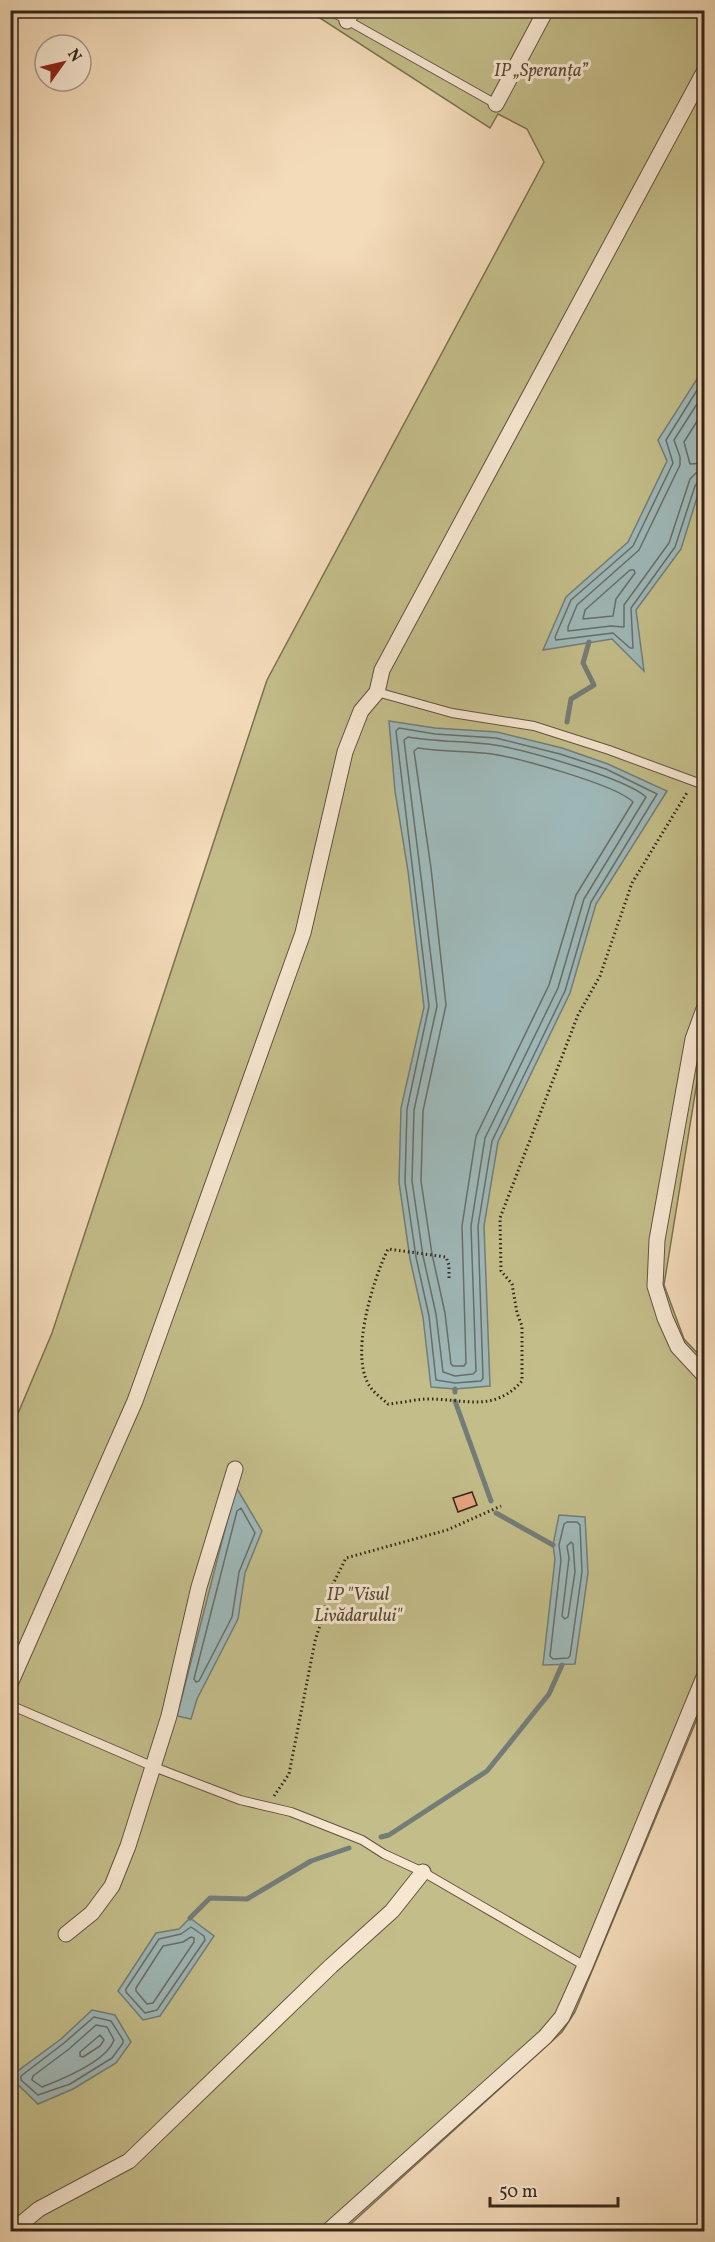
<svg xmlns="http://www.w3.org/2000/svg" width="715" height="2242" viewBox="0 0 715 2242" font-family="Vollkorn,serif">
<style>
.green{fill:#c3bd89;stroke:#7b7151;stroke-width:1.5}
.water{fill:#9eb8b8;stroke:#737d78;stroke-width:1.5}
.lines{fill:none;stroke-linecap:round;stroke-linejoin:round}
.shore{stroke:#686e68;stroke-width:1.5}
.stream{stroke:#737d78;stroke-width:5}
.building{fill:#e7a480;stroke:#332519;stroke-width:1.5}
.lane-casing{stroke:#635241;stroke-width:10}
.street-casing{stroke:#635241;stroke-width:17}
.path{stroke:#332519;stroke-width:3;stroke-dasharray:1.5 3;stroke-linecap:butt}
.lane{stroke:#f7e7d1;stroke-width:8}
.street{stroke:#f7e7d1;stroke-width:15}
.labels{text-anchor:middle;stroke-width:6;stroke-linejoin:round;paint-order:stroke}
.park-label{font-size:18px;font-style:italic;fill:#574b35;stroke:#f7e7d1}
</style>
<rect width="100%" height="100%" fill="#f3dab8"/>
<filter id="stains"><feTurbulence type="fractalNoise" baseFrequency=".00333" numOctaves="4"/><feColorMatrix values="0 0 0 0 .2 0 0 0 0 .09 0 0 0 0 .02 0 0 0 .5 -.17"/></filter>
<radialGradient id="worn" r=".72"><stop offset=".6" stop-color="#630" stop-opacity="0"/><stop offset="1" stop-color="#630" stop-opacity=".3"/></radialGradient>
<path class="green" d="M309 11H704V1039L664 1285 684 1339 704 1360V1702L575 2012 562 2032 343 2231 11 2232V1430L52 1333 267 680 544 162 527 129 498 114 490 128Z"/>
<path class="water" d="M704 368V481L700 488 681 549 636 610 644 671 612 639 543 650 566 597 628 542 667 461 658 440Z
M389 721 435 728 497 732 562 748 608 764 667 791 596 904 570 993 498 1142 484 1226 490 1386 455 1389 431 1387 423 1317 410 1259 399 1182 401 1108 424 1007 408 871 395 791Z
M236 1487 262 1531 245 1573 238 1619 197 1699 191 1719 177 1716Z
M559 1515 585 1517 588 1573 575 1664 543 1665 555 1559 553 1545Z
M190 1918 214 1936 160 2016 143 2020 118 1991 156 1933 179 1929Z
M92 2010 115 2015 131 2042 116 2063 73 2089 38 2104 11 2078V2076L61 2039Z"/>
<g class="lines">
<path class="shore" d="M704 379 666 440 673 463 633 546 571 600 555 637 556 640 613 633 630 648H633L631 608 675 547 695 486 699 480 704 479
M704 393 674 440 680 457V465L639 550 577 605 568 627V631L611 626 624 627V605L669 543 690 479 696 473 704 472
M704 410 684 442 690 464 704 463
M630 570H634L635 573 616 599 613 616 583 619 585 610Z
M399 728 435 734 496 738 560 754 606 769 657 794 591 902 565 991 492 1141 478 1226 483 1378 481 1381 455 1383 436 1380 429 1316 416 1257 405 1182 407 1109 429 1006 396 731Z
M408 737C436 742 466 741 495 745 526 750 625 778 646 797L584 899 558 988 485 1138 471 1226 476 1371 473 1374 455 1376 443 1372 436 1314 423 1256 412 1181 414 1110 437 1006 404 740Z
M418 748C442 752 468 751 492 754 518 758 617 785 633 802L576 895 549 985 476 1136 462 1226 466 1363 464 1366H453L451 1364 445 1313 432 1254 421 1181 423 1111 446 1005 431 868 414 751Z
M241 1508 255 1533 239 1572 232 1617 199 1681 196 1682 194 1679 237 1511Z
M567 1522H577L580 1525 582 1572 570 1656 568 1658 553 1659 550 1656 561 1560 559 1545 564 1524Z
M571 1542 573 1544 575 1572 568 1617 565 1619 562 1616 569 1558 567 1546Z
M191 1927 204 1936 205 1940 157 2010 145 2013 126 1992V1989L159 1939 181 1934Z
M191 1937 194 1938V1942L153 2003 147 2004 136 1991V1988L163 1946 183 1942Z
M94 2017 111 2021 123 2040V2043L112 2058 70 2084 38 2095 21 2080V2076L64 2043Z
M96 2025 107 2027 114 2040C107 2061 63 2079 42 2087L32 2080 33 2076 69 2049Z
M100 2035 104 2040 100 2046 83 2057 80 2056V2052Z"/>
<path class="stream" d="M567 722 571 699 594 685 583 663 589 642
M455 1392V1389
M455 1401 491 1501
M496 1513 553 1545
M381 1837 389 1835 487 1771 549 1694 562 1665
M190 1918 210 1898 247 1899 311 1861 349 1848"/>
</g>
<path class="building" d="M472 1492 477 1505 458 1512 453 1498Z"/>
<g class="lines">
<g class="lane-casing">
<path id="lane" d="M329 10 496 104
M377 692 452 713 534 726 609 750 704 785
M10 1705 154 1767 240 1800 291 1812 362 1840 384 1854 423 1872 585 1966"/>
</g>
<g class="street-casing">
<path id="street" d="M347 21 353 10
M496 104 546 10
M704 1009 693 1039 657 1240 655 1286 665 1318 678 1347 704 1375
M10 1684 135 1401 303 933 345 752 361 711 377 692 382 670 704 72
M66 1934 92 1913 112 1886 128 1846 169 1716 199 1587 235 1469
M11 2232 39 2209 129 2161 331 1966 392 1911 423 1872
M327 2232 545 2037 562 2017 585 1966 704 1677"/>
</g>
<path class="path" d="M449 1278V1265L446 1257 388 1249C373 1280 348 1358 371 1388 375 1394 383 1399 388 1404 400 1403 413 1400 425 1399 463 1398 493 1414 522 1381V1326L517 1313 512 1284 501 1271 500 1218 578 1015 600 976 632 883 688 791
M274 1796 289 1774 315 1641 333 1584 346 1558 447 1530 501 1506"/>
<use href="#lane" class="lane"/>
<use href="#street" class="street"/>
</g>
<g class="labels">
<g class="park-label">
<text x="541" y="76">IP „Speranța”</text>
<text x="358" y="1600">IP "Visul<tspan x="358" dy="21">Livădarului"</tspan></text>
</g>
</g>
<rect width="715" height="2242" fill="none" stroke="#f3dab8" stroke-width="36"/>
<rect x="12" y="12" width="691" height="2218" fill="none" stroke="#332519" stroke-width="3"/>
<rect x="18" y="18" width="679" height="2206" fill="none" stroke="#332519" stroke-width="1.5"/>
<g transform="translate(63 63) rotate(56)"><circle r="28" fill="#f7e7d1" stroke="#a99987" stroke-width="1.5"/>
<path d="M0-4.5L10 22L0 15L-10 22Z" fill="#8f2418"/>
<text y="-9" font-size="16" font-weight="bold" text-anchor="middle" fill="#332519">N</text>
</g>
<path d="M490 2197v9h128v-9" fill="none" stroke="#332519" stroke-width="3"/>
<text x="499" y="2197" font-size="18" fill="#332519" stroke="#f7e7d1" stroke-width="4.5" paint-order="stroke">50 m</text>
<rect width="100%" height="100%" filter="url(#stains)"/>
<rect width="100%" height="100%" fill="url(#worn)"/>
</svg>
